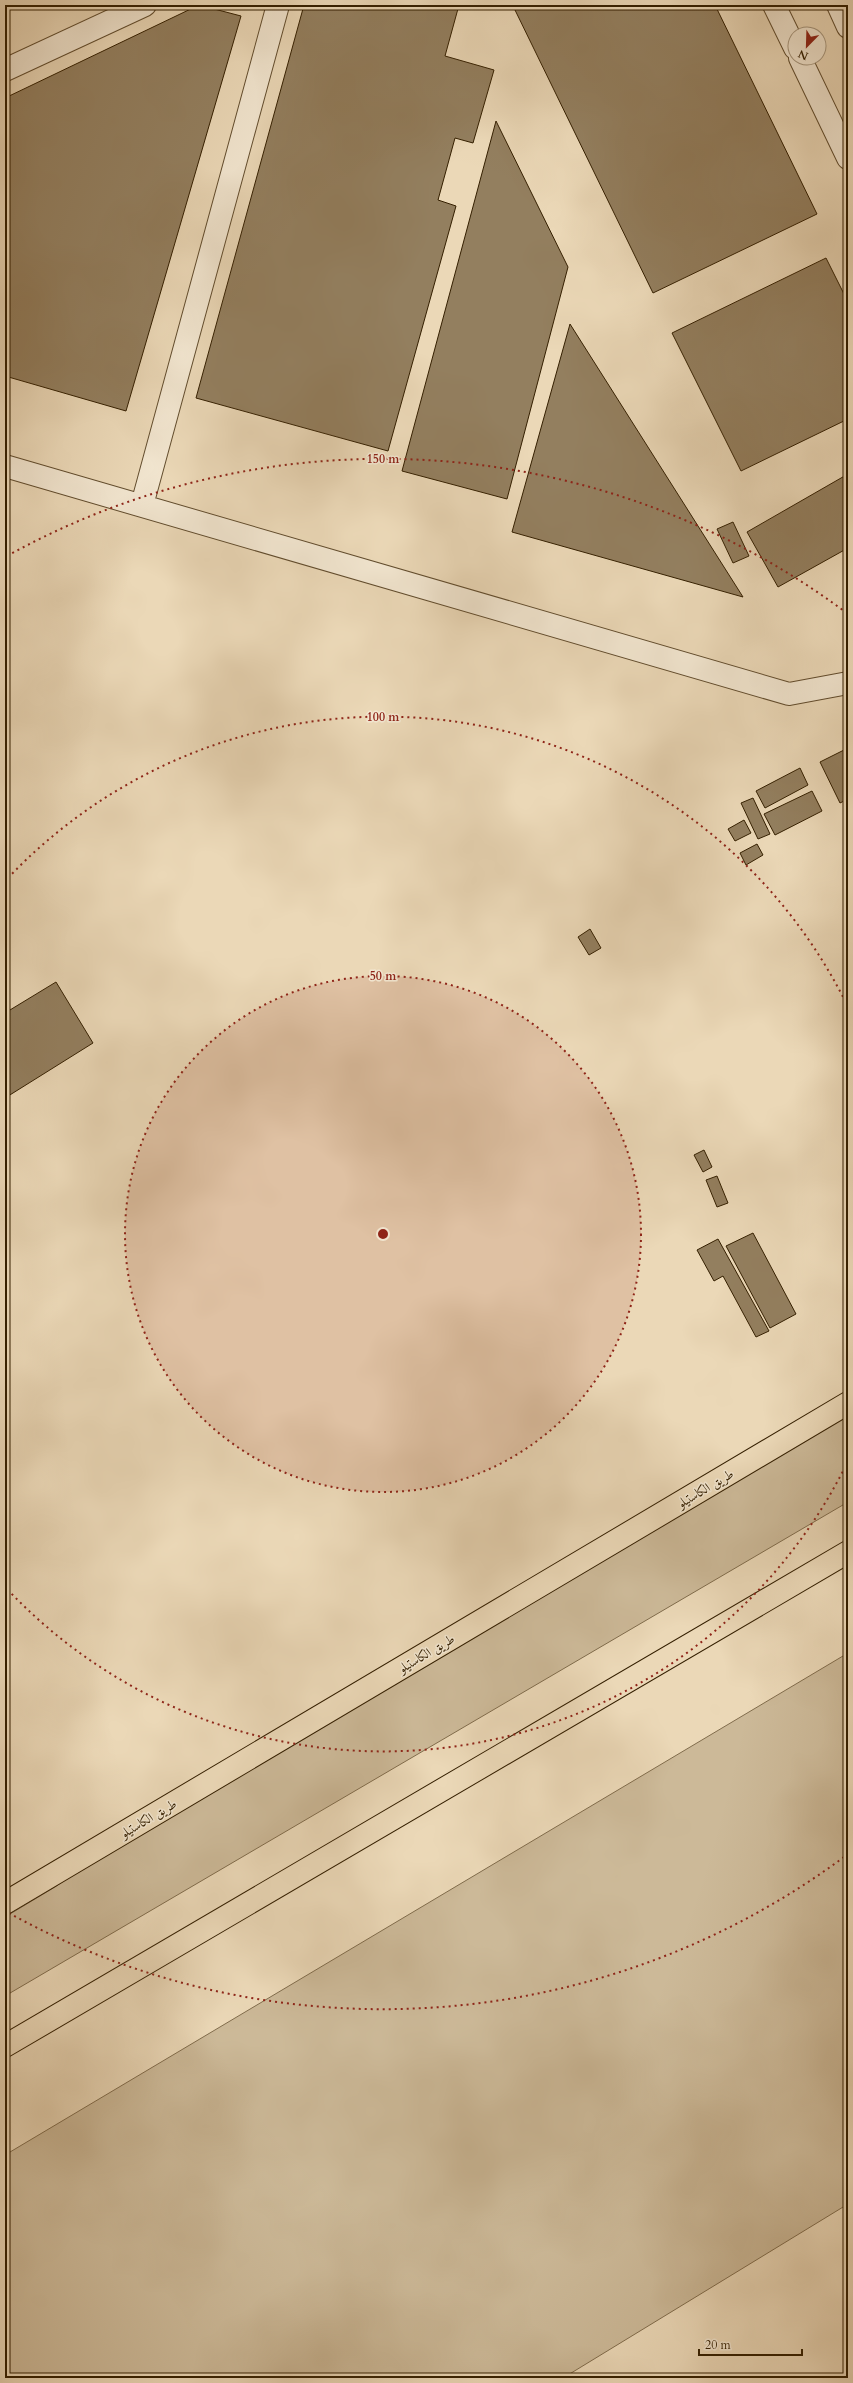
<svg xmlns="http://www.w3.org/2000/svg" width="853" height="2383" viewBox="0 0 853 2383" font-family="Cardo,Amiri,serif">
<style>
.green{fill:#ccb998;stroke:#806c4c}
.building{fill:#937f5f;stroke:#341f00}
.lines{fill:none;stroke-linecap:round;stroke-linejoin:round}
.minor-casing{stroke:#624d2e;stroke-width:24}
.trunk-casing{stroke:#341f00;stroke-width:24}
.minor{stroke:#f2e6d0;stroke-width:22}
.trunk{stroke:#ebd8b7;stroke-width:22}
.ring{fill:none;stroke:#8f2418;stroke-width:2;stroke-dasharray:2 4}
.labels{text-anchor:middle;stroke-width:3;stroke-linejoin:round;paint-order:stroke}
.street-label{font-size:13px;fill:#341f00;stroke:#f2e6d0}
.centre{fill:#8f2418;stroke:#f2e6d0;stroke-width:2}
.ring-label{font-size:12px;text-anchor:middle;font-weight:bold;fill:#8f2418;stroke:#f2e6d0;stroke-width:3;stroke-linejoin:round;paint-order:stroke}
</style>
<rect width="100%" height="100%" fill="#ebd8b7"/>
<filter id="stains"><feTurbulence type="fractalNoise" baseFrequency=".005" numOctaves="4"/><feColorMatrix values="0 0 0 0 .2 0 0 0 0 .09 0 0 0 0 .02 0 0 0 .5 -.17"/></filter>
<radialGradient id="worn" r=".72"><stop offset=".6" stop-color="#630" stop-opacity="0"/><stop offset="1" stop-color="#630" stop-opacity=".3"/></radialGradient>
<path class="green" d="M848 1405V1502L5 1996V1917L55 1887 258 1741Z
M848 1653V2204L563 2378H5V2155Z"/>
<path class="building" d="M199 5 241 16 126 411 5 376V98Z
M304 5H459L445 56 494 70 473 143 455 138 438 200 456 206 388 451 196 398Z
M526 5H715L817 214 653 293 515 10Z
M496 121 568 267 507 499 402 471Z
M826 258 848 302V419L741 471 672 333Z
M570 324 743 597 512 532Z
M848 474V548L778 587 747 532Z
M733 522 749 556 733 563 717 529Z
M848 748V799L840 803 820 762Z
M800 768 808 785 765 808 756 791Z
M812 791 822 811 775 835 764 814Z
M753 798 770 834 758 839 741 803Z
M744 820 751 833 735 841 728 829Z
M757 844 763 855 746 865 740 853Z
M590 929 601 948 589 955 578 937Z
M56 982 93 1043 5 1098V1013Z
M704 1150 712 1167 703 1172 694 1155Z
M717 1176 728 1203 717 1207 706 1180Z
M753 1233 796 1314 770 1328 726 1246Z
M718 1239 769 1331 756 1337 723 1276 714 1281 697 1250Z"/>
<g class="lines">
<g class="minor-casing">
<path id="minor" d="M774 5 795 48
M838 5 848 27
M800 58 848 158
M5 70 145 5
M5 466 789 694 848 683
M142 505 278 5"/>
</g>
<g class="trunk-casing">
<path id="trunk" d="M5 1903 848 1403
M5 2046 848 1552"/>
</g>
<use href="#minor" class="minor"/>
<use href="#trunk" class="trunk"/>
</g>
<circle cx="383" cy="1234" r="258" fill="#8f2418" fill-opacity=".12"/>
<g class="ring">
<circle cx="383" cy="1234" r="258"/>
<path d="M848 1461A517 517 0 0 1 8 1590M8 878A517 517 0 0 1 848 1007"/>
<path d="M844 1857A775 775 0 0 1 7 1912M7 556A775 775 0 0 1 844 611"/>
</g>
<g class="labels">
<g class="street-label">
<text transform="translate(705 1488) rotate(-31)" y="5">طريق الكاستيلو</text>
<text transform="translate(426 1653) rotate(-31)" y="5">طريق الكاستيلو</text>
<text transform="translate(148 1818) rotate(-31)" y="5">طريق الكاستيلو</text>
</g>
</g>
<circle cx="383" cy="1234" r="6" class="centre"/>
<g class="ring-label">
<text x="383" y="463">150 m</text>
<text x="383" y="721">100 m</text>
<text x="383" y="980">50 m</text>
</g>
<rect width="853" height="2383" fill="none" stroke="#ebd8b7" stroke-width="20"/>
<rect x="6" y="6" width="841" height="2371" fill="none" stroke="#341f00" stroke-width="2"/>
<rect x="10" y="10" width="833" height="2363" fill="none" stroke="#341f00"/>
<g transform="translate(807 46) rotate(203)"><circle r="19" fill="#f2e6d0" stroke="#a6967d"/>
<path d="M0-3L7 15L0 10L-7 15Z" fill="#8f2418"/>
<text y="-6" font-size="11" font-weight="bold" text-anchor="middle" fill="#341f00">N</text>
</g>
<path d="M699 2349v6h103v-6" fill="none" stroke="#341f00" stroke-width="2"/>
<text x="705" y="2349" font-size="12" fill="#341f00" stroke="#f2e6d0" stroke-width="3" paint-order="stroke">20 m</text>
<rect width="100%" height="100%" filter="url(#stains)"/>
<rect width="100%" height="100%" fill="url(#worn)"/>
</svg>
